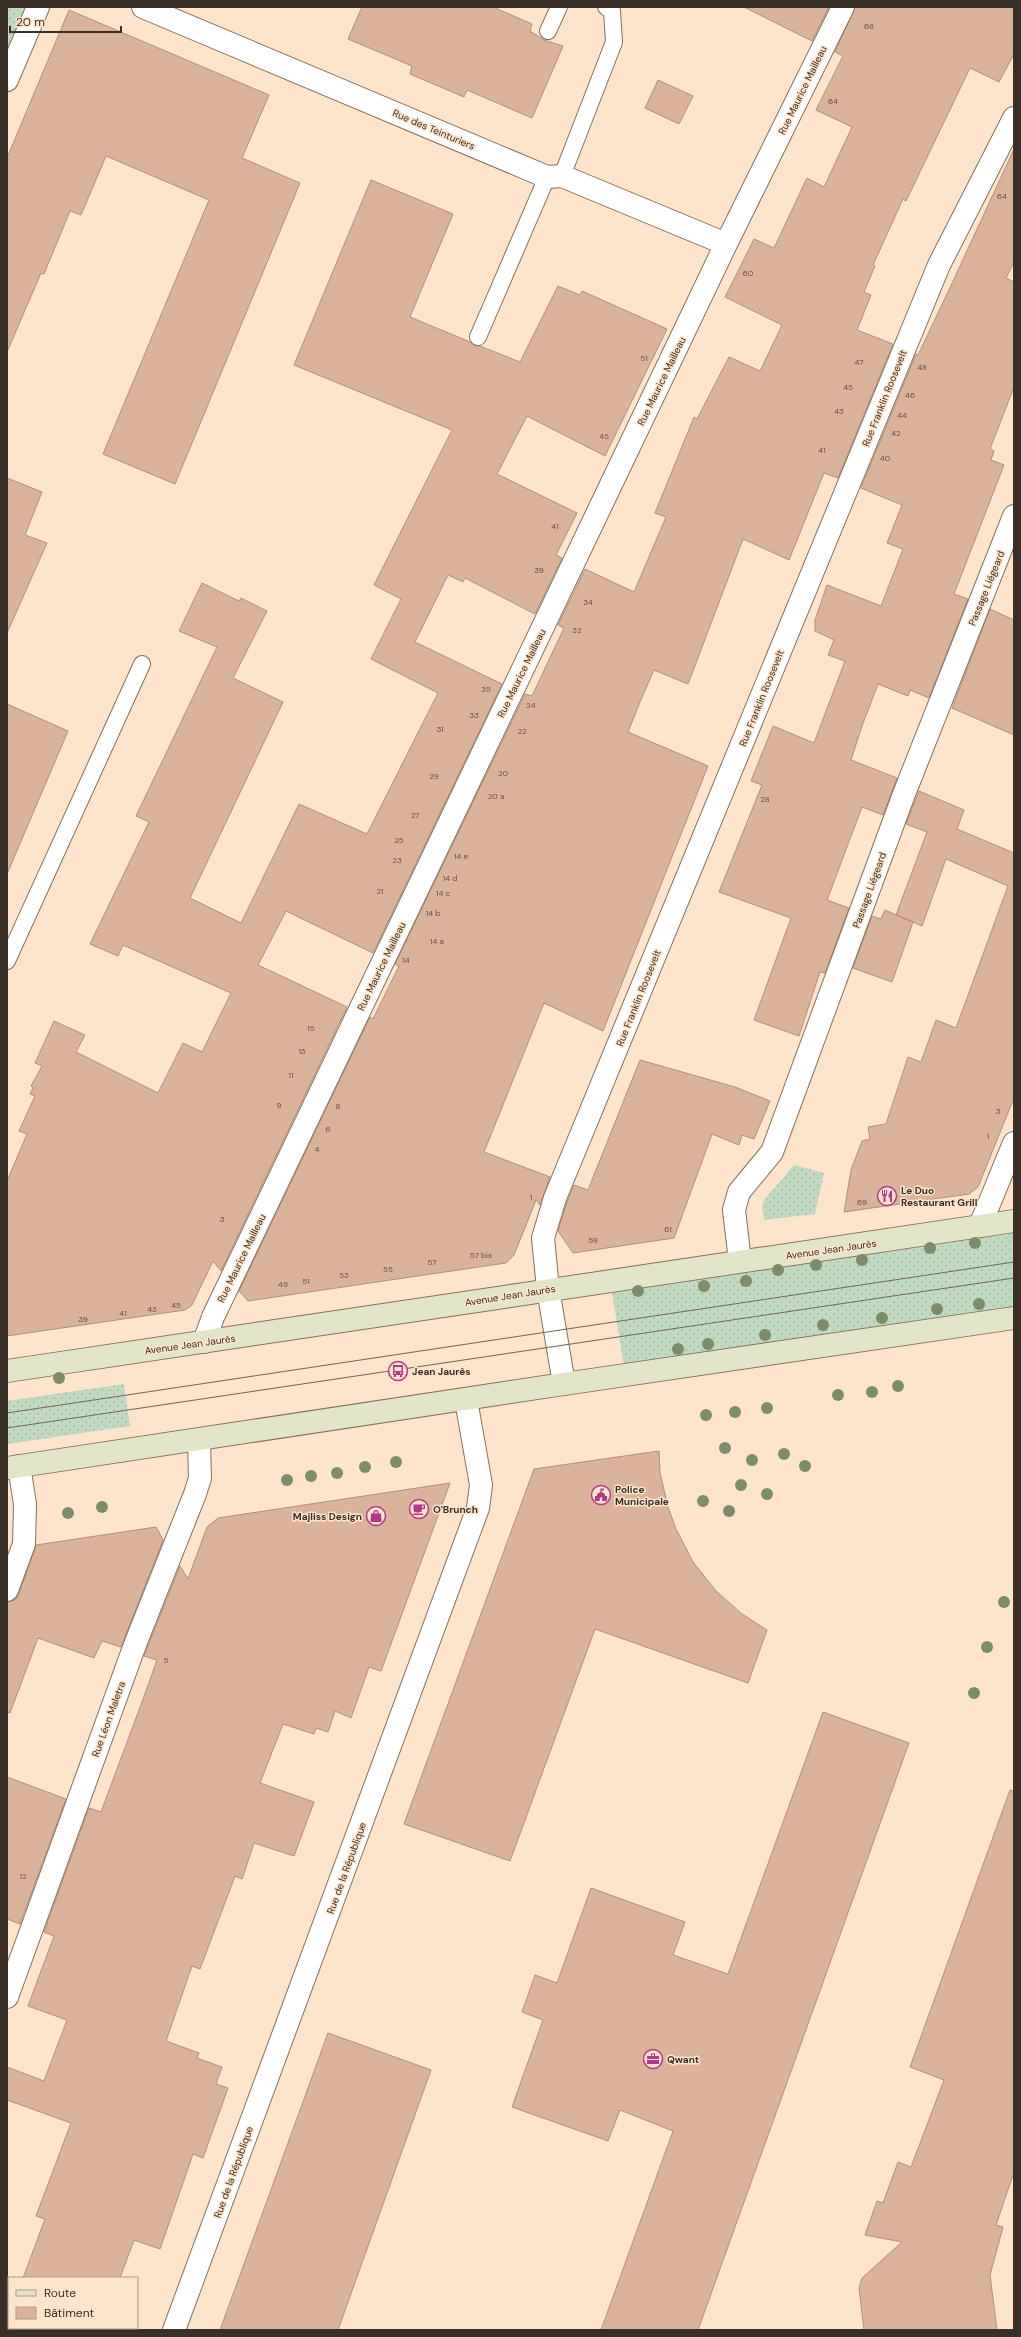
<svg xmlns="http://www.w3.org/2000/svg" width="1021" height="2337" viewBox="0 0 1021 2337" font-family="'DM Sans',sans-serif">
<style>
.grass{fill:url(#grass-dots)}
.building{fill:#dab39a;stroke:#ae917f}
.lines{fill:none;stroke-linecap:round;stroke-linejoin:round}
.service-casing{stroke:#866f59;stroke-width:18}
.minor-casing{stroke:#866f59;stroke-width:24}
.secondary-casing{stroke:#866f59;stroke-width:24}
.service{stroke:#fff;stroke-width:16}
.minor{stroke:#fff;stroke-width:22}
.secondary{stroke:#e2e5c7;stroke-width:22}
.tram{stroke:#726356;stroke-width:1}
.tree{fill:#7d8c69}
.labels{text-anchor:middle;stroke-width:3;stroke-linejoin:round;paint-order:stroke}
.number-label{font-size:8px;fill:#615043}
.street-label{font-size:10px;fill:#392f26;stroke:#fde4cb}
.poi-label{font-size:10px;font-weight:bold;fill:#392f26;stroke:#fde4cb;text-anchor:start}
</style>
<defs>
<pattern id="grass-dots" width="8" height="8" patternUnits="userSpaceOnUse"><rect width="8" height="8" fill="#c0d9c0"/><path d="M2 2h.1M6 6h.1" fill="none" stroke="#a6bba5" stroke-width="1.8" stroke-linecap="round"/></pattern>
</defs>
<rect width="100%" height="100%" fill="#fde4cb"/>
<path class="grass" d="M10 7H26L7 52V11Z
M794 1165 824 1173 815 1214 764 1220 762 1206 764 1200Z
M1014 1233V1310L624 1367 612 1292Z
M124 1384 130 1426 7 1444V1401Z"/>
<path class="building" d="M362 7H493L532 24 530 31 544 40 563 46 532 118 467 90 464 97 410 74 412 66 348 39Z
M744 7H829L812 41Z
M855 7H1014V54L999 82 970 68 906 201 903 199 873 265 875 266 864 292 871 295 857 330 893 344 838 478 824 473 789 560 743 539 688 684 654 670 640 702 628 732 708 766 603 1031 544 1003 484 1152 550 1177 540 1205 536 1200 514 1255 506 1263 248 1301 239 1291 370 1017 373 1019 399 966 395 964 525 694 532 696 564 628 558 625 585 569 634 592 666 517 655 513 694 417 697 419 729 357 760 371 782 325 725 297 754 239 774 248 807 178 824 187 852 127 816 110 843 56 835 52Z
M69 10 269 95 242 158 300 183 175 484 103 454 209 200 106 156 81 215 70 211 44 274 41 273 7 352V158Z
M658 80 693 96 679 124 645 108Z
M1014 149V262L1006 278 1014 282V387L990 449 994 451 991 460 1004 465 954 594 968 599 929 698 910 690 908 696 878 684 862 726 851 760 897 778 883 815 862 807 827 900 849 908 825 973 820 972 799 1036 754 1020 791 918 719 892 762 785 751 781 773 726 814 743 845 661 828 655 834 640 815 631V620L827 585 881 606 903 549 887 543 902 505 861 488 916 354 918 355 948 292Z
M371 180 453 214 410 317 470 342 475 346H480L520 362 558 286 580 295 582 291 667 329 605 456 527 416 497 474 577 513 556 555 562 558 535 614 465 578 463 582 448 575 415 642 502 684 373 953 286 911 258 965 347 1007 221 1271 213 1261 192 1305 185 1310 7 1336V1181L27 1134 19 1131 35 1096 30 1094 33 1088 31 1086 42 1066 35 1063 54 1021 85 1035 76 1052 158 1093 183 1043 202 1052 231 993 123 945 118 956 90 944 149 822 136 816 217 647 179 631 202 583 239 601 241 598 267 611 233 678 283 702 190 898 241 923 299 804 367 834 438 693 371 659 401 599 374 585 452 430 294 365Z
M7 478 42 492 25 535 47 543 7 633Z
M990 609 1014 620V735L952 708Z
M7 704 68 731 7 874Z
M919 791 964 810 957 829 1014 853V1098L978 1187 969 1194 844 1212 851 1170 862 1141 870 1139 868 1127 886 1124 908 1057 921 1062 936 1020 956 1028 1008 886 946 859 922 926 896 915 927 832 906 824Z
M885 910 913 922 892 982 853 968 872 916 881 919Z
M640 1060 735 1087 770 1101 754 1139 742 1135 739 1145 712 1134 674 1238 573 1253 558 1231 567 1202 574 1185 588 1190Z
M659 1451 660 1473 668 1507 676 1529 693 1562 716 1591 742 1614 767 1630 748 1683 595 1629 510 1861 404 1824 534 1469Z
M450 1483 381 1671 369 1667 351 1718 335 1711 328 1732 316 1728 314 1734 283 1724 260 1783 314 1802 294 1856 254 1843 242 1879 235 1876 200 1969 192 1966 166 2041 199 2053 197 2058 222 2067 216 2084 228 2088 203 2158 193 2154 160 2249 134 2240 120 2278H23L45 2219 36 2216 71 2123 7 2100V2067L44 2081 67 2020 28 2006 54 1936 44 1932 89 1808 101 1812 142 1702 157 1660 144 1656 180 1566 188 1579 207 1527 218 1518Z
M156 1527 163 1540 121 1647 102 1641 94 1658 38 1638 10 1713 7 1712V1602L15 1600 19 1594 36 1545Z
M823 1712 909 1743 698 2330H601L673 2131 620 2110 608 2141 512 2107 543 2020 522 2012 535 1975 557 1983 591 1888 685 1922 673 1955 728 1974Z
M7 1777 66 1799 20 1924 7 1919Z
M1010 1790 1014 1791V2172L996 2225 1003 2227 990 2275 997 2330H864L859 2288 862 2278 902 2242 865 2235 877 2201 883 2203 898 2162 911 2167 944 2080 910 2067Z
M328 2033 431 2070 338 2330H220Z
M9 2314V2328H74L73 2330H7Z"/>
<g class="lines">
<g class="service-casing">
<path id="service" d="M548 31 559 7
M562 176 614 42 612 11 606 7
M478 337 547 177
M7 961 142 664"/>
</g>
<g class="minor-casing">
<path id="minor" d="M143 7 547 177 562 176 726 244
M7 80 38 7
M980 1226 1014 1143
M740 1261 734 1210 739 1192 772 1152 904 794 1014 516
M204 1342 213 1317 726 244 843 7
M564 1384 548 1289 543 1238 555 1198 939 265 1014 118
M7 1590 24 1544 25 1504 19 1466
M7 1997 136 1642 195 1494 200 1478 199 1440
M174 2330 478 1508 481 1485 466 1400"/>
</g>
<g class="secondary-casing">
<path id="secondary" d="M7 1371 1014 1221
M7 1468 564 1384 1014 1318"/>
</g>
<use href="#service" class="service"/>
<use href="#minor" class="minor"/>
<use href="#secondary" class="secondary"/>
<path class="tram" d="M7 1413 1014 1262
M7 1428 1014 1278"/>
</g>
<g class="tree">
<circle cx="975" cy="1243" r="6"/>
<circle cx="930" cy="1248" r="6"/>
<circle cx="862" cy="1260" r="6"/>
<circle cx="816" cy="1265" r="6"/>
<circle cx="778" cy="1270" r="6"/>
<circle cx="746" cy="1281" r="6"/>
<circle cx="704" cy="1286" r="6"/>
<circle cx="638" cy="1291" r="6"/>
<circle cx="979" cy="1304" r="6"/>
<circle cx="937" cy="1309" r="6"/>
<circle cx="882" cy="1318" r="6"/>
<circle cx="823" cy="1325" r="6"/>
<circle cx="765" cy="1335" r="6"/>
<circle cx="708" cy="1344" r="6"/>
<circle cx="678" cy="1349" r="6"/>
<circle cx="59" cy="1378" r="6"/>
<circle cx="898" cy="1386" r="6"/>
<circle cx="872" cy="1392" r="6"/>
<circle cx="838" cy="1395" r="6"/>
<circle cx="767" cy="1408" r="6"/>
<circle cx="735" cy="1412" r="6"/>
<circle cx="706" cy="1415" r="6"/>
<circle cx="725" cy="1448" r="6"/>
<circle cx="784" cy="1454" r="6"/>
<circle cx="752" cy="1460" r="6"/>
<circle cx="396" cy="1462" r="6"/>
<circle cx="805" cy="1466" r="6"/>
<circle cx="365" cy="1467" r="6"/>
<circle cx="337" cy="1473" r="6"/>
<circle cx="311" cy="1476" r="6"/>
<circle cx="287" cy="1480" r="6"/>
<circle cx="741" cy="1485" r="6"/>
<circle cx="767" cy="1494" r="6"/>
<circle cx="703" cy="1501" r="6"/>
<circle cx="102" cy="1507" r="6"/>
<circle cx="729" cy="1511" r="6"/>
<circle cx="68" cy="1513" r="6"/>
<circle cx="1004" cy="1602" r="6"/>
<circle cx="987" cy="1647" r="6"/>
<circle cx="974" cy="1693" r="6"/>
</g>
<defs>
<g id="restaurant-ring" transform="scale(1)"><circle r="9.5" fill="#fde4cb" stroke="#b3398c" stroke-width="1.5"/><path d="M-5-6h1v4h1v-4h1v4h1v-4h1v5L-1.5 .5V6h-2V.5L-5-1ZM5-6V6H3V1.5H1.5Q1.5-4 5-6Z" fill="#b3398c"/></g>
<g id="bus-ring" transform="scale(1)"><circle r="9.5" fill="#fde4cb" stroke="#b3398c" stroke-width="1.5"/><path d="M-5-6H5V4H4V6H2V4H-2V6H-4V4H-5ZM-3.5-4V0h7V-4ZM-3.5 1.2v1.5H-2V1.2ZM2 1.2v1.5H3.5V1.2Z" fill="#b3398c"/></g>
<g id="civic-ring" transform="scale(1)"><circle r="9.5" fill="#fde4cb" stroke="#b3398c" stroke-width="1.5"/><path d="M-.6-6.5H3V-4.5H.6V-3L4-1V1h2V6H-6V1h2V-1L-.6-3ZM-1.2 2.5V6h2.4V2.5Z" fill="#b3398c"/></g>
<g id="cafe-ring" transform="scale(1)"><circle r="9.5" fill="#fde4cb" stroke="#b3398c" stroke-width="1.5"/><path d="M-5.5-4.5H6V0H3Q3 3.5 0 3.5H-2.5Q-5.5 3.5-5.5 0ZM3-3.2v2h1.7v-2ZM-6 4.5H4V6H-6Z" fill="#b3398c"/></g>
<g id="shop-ring" transform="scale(1)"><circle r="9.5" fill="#fde4cb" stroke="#b3398c" stroke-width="1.5"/><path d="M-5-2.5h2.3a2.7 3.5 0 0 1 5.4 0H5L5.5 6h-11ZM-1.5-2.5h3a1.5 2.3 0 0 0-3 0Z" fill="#b3398c"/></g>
<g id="office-ring" transform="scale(1)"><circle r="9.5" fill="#fde4cb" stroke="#b3398c" stroke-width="1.5"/><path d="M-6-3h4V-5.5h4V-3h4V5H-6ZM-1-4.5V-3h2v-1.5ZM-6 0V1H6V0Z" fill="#b3398c"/></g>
</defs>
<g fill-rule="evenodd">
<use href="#restaurant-ring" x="887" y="1196"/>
<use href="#bus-ring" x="398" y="1371"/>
<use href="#civic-ring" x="601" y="1495"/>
<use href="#cafe-ring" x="419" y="1509"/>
<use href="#shop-ring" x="376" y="1516"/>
<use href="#office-ring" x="653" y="2059"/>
</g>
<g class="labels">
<g class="number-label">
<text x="869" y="29">68</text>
<text x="833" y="104">64</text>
<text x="1002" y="199">64</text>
<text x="748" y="276">60</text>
<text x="644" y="361">51</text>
<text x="859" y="365">47</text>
<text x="922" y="370">48</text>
<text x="848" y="390">45</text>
<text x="910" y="398">46</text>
<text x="839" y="414">43</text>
<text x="902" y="418">44</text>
<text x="896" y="436">42</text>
<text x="604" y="439">45</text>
<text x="822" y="453">41</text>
<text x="885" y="461">40</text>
<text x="555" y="529">41</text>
<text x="539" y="573">39</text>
<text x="588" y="605">34</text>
<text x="577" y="633">32</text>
<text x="486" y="692">35</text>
<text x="531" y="708">24</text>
<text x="474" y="718">33</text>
<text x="440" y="732">31</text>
<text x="522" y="734">22</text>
<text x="503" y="776">20</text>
<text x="434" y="779">29</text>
<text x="496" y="799">20 a</text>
<text x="765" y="802">28</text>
<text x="415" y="818">27</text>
<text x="399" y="843">25</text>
<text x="461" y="859">14 e</text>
<text x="397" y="863">23</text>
<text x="450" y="881">14 d</text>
<text x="380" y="894">21</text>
<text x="443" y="896">14 c</text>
<text x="433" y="916">14 b</text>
<text x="437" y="944">14 a</text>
<text x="406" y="963">14</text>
<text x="311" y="1031">15</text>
<text x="302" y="1054">13</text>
<text x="291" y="1078">11</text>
<text x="279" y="1108">9</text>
<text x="338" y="1109">8</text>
<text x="998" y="1114">3</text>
<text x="328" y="1132">6</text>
<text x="988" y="1139">1</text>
<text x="317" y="1152">4</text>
<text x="531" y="1200">1</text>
<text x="862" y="1205">69</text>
<text x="222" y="1222">3</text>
<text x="668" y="1232">61</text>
<text x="593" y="1243">59</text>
<text x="481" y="1258">57 bis</text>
<text x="432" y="1265">57</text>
<text x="388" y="1272">55</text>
<text x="344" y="1278">53</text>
<text x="306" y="1284">51</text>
<text x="283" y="1287">49</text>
<text x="176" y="1308">45</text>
<text x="152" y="1312">43</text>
<text x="123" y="1316">41</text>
<text x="83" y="1322">39</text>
<text x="166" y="1663">5</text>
<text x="23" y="1879">12</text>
</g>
<g class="street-label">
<text transform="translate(802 90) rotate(-64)" y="4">Rue Maurice Mailleau</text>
<text transform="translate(434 129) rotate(23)" y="4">Rue des Teinturiers</text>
<text transform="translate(661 381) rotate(-64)" y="4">Rue Maurice Mailleau</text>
<text transform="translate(884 398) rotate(-68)" y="4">Rue Franklin Roosevelt</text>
<text transform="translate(986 588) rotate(-68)" y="4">Passage Liégeard</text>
<text transform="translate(521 673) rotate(-64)" y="4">Rue Maurice Mailleau</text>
<text transform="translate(761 698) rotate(-68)" y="4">Rue Franklin Roosevelt</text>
<text transform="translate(869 890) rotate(-70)" y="4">Passage Liégeard</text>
<text transform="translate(381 966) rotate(-64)" y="4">Rue Maurice Mailleau</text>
<text transform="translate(638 998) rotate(-68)" y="4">Rue Franklin Roosevelt</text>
<text transform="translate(831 1249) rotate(-8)" y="4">Avenue Jean Jaurès</text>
<text transform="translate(241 1258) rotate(-64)" y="4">Rue Maurice Mailleau</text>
<text transform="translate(510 1295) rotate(-9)" y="4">Avenue Jean Jaurès</text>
<text transform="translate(190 1344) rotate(-8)" y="4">Avenue Jean Jaurès</text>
<text transform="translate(108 1719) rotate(-70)" y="4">Rue Léon Maletra</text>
<text transform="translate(346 1868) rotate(-70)" y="4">Rue de la République</text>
<text transform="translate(233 2172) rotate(-70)" y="4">Rue de la République</text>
</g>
<g class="poi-label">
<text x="901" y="1194">Le Duo<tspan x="901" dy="12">Restaurant Grill</tspan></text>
<text x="412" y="1375">Jean Jaurès</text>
<text x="615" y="1493">Police<tspan x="615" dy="12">Municipale</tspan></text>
<text x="433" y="1513">O'Brunch</text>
<text x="362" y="1520" text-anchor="end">Majliss Design</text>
<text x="667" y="2063">Qwant</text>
</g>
</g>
<rect width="1021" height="2337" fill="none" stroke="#392f26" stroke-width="16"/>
<rect x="8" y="2277" width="130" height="52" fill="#fde4cb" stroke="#af9c89"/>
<rect x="16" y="2290" width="20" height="6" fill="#e2e5c7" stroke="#af9c89"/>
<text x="44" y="2297" font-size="12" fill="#392f26">Route</text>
<rect x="16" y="2307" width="20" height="12" fill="#dab39a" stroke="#af9c89"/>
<text x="44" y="2317" font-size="12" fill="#392f26">Bâtiment</text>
<path d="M10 26v6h111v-6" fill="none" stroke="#392f26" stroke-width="2"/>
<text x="16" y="26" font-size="12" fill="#392f26" stroke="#fde4cb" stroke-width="3" paint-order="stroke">20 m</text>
</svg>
